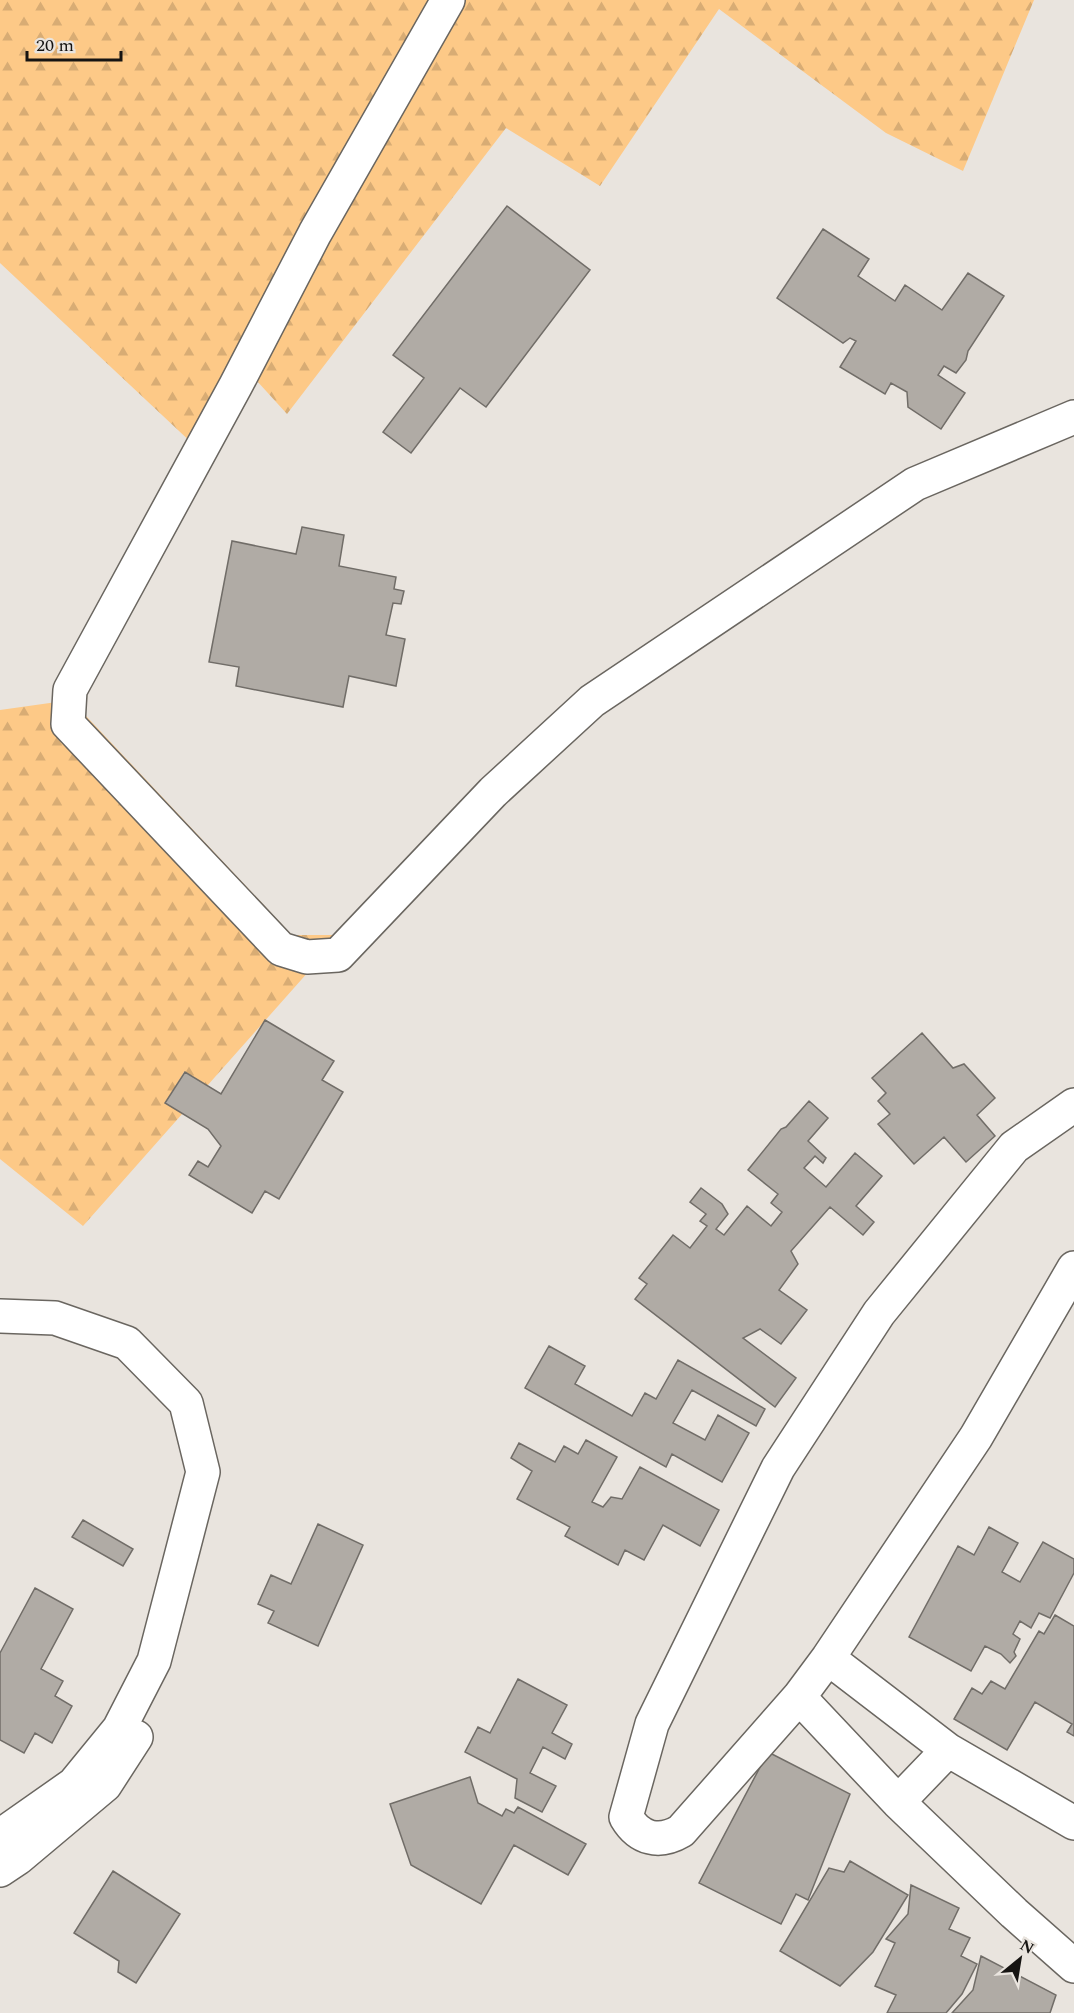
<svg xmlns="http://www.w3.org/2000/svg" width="1074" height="2013" viewBox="0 0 1074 2013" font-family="Spectral,serif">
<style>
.forest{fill:url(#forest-firs)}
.building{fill:#b0aba5;stroke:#716d68;stroke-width:1.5}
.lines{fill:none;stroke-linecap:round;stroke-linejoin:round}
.minor-casing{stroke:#6a6660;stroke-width:36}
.minor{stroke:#fff;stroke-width:33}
</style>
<defs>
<pattern id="forest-firs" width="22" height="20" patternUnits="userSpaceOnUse" patternTransform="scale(1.5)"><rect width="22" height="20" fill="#fdc987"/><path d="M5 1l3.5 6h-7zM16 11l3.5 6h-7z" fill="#d8ac74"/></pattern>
</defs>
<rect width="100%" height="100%" fill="#e9e4de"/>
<path class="forest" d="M0 0H1034L963 171 886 133 719 9 600 186 506 128 287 414 237 359 195 446 0 263Z
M71 700 292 935H341L207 1086 184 1072 166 1103 183 1113 83 1226 0 1159V710Z"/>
<path class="building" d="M507 206 590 270 486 407 460 388 411 453 383 432 424 378 393 355Z
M823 229 869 259 858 276 895 301 905 285 942 310 968 273 1004 296 968 351 966 360 956 373 944 366 938 375 965 393 941 429 908 407 907 392 891 383 885 394 840 367 856 341 850 338 843 343 777 298Z
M302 527 344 535 339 566 396 577 394 589 404 591 401 604 393 603 386 635 405 639 396 686 349 676 343 707 236 686 239 667 209 662 232 541 296 554Z
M265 1020 334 1061 322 1080 343 1092 279 1199 265 1191 252 1213 189 1175 198 1161 208 1167 221 1146 208 1129 165 1103 185 1072 221 1094Z
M922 1033 953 1068 964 1064 995 1098 977 1115 995 1136 966 1162 944 1137 914 1164 878 1124 890 1114 878 1101 886 1093 872 1078Z
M809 1101 828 1118 808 1141 826 1158 823 1163 815 1156 804 1168 826 1187 855 1153 882 1176 856 1206 874 1222 863 1235 830 1207 791 1251 798 1264 779 1290 807 1310 781 1344 760 1329 743 1338 796 1378 775 1407 635 1299 647 1284 639 1278 673 1235 690 1248 707 1226 700 1221 706 1214 690 1202 701 1188 722 1204 728 1214 716 1229 724 1235 747 1206 771 1226 782 1212 771 1203 778 1194 748 1170 781 1129 786 1127Z
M549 1346 585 1366 575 1384 632 1416 645 1393 656 1399 678 1360 765 1409 756 1426 692 1390 673 1423 705 1440 718 1415 749 1433 722 1482 672 1454 666 1467 525 1388Z
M586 1440 617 1457 592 1502 603 1507 611 1497 622 1499 640 1467 719 1510 700 1546 663 1525 644 1560 625 1550 618 1565 565 1536 570 1527 517 1499 532 1471 511 1458 519 1443 555 1462 564 1446 578 1454Z
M83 1520 133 1549 123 1566 72 1537Z
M318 1524 363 1545 318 1646 268 1623 274 1611 258 1604 271 1575 291 1584Z
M989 1527 1018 1543 1002 1572 1020 1582 1043 1542 1074 1559V1573L1050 1618 1039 1613 1031 1628 1020 1621 1013 1634 1020 1639 1014 1652 1016 1656 1010 1663 1001 1654 985 1646 971 1671 909 1637 958 1546 974 1555Z
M35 1588 73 1609 41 1669 63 1681 55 1696 72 1706 52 1743 35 1733 24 1753 0 1740V1653Z
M1055 1615 1074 1626V1736L1067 1732 1072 1724 1035 1702 1007 1750 954 1719 972 1688 982 1694 991 1681 1005 1689 1039 1631 1044 1634Z
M518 1679 567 1705 552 1733 572 1744 565 1759 543 1747 530 1773 556 1786 542 1812 515 1798 517 1779 465 1752 478 1727 490 1733Z
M768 1752 850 1794 808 1900 796 1894 781 1924 699 1883Z
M470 1777 478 1803 502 1816 506 1809 514 1813 518 1807 586 1844 568 1875 514 1845 481 1904 411 1865 390 1804Z
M850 1861 908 1895 873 1952 840 1986 780 1951 829 1868 844 1872Z
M113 1871 180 1914 136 1983 118 1972 119 1961 74 1933Z
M911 1885 959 1908 949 1929 970 1938 961 1956 977 1964 962 1994 946 2013H887L896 1995 875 1986 895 1943 886 1939 908 1914Z
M981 1956 1056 1995 1050 2013H952L973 1990Z"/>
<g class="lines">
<g class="minor-casing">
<path id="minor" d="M448 0 315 233 236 385 70 690 68 724 281 949 307 957 338 955 493 792 592 701 915 484 1074 417
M1074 1105 1014 1147 879 1313 778 1468 652 1724 626 1817C639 1839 659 1844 681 1831L799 1697 828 1658 976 1437 1074 1268
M0 1316 55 1318 127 1343 186 1403 203 1472 154 1661 119 1729 74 1784 0 1836
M828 1658 948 1750 1074 1823
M799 1697 898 1802 1014 1913 1074 1966
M898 1802 948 1750
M0 1870 18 1858 105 1785 136 1737"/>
</g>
<use href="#minor" class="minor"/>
</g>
<g transform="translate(1020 1959) rotate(30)" stroke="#e9e4de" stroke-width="4.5" paint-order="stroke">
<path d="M0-4.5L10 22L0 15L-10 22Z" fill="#161412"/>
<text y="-9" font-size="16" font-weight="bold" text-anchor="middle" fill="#161412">N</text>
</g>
<path d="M27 51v9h94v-9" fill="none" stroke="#161412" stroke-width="3"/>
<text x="36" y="51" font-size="18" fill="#161412" stroke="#e9e4de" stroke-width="4.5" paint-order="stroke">20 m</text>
</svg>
